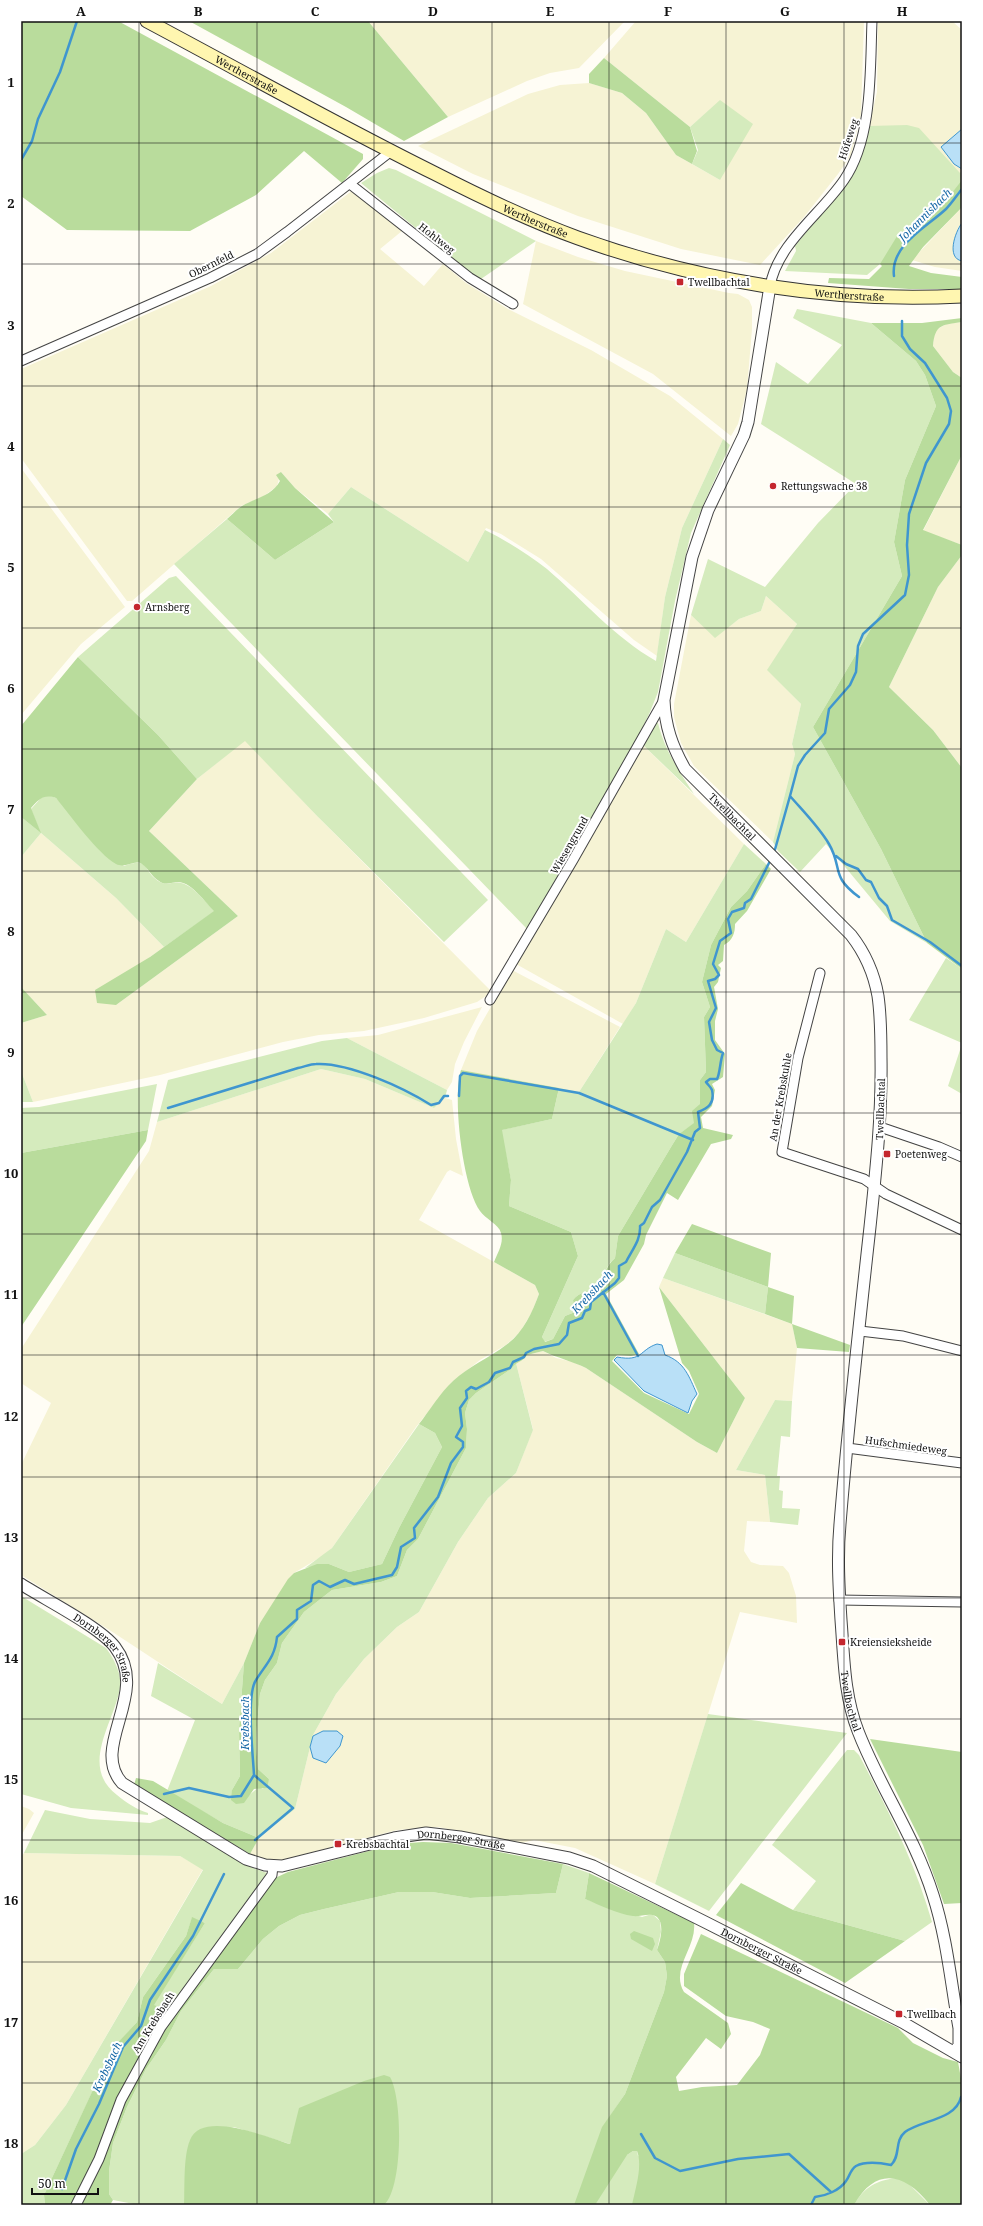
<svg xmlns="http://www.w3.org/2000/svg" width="983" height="2226" viewBox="0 0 983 2226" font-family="'Noto Serif',serif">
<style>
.farmland{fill:#f6f3d4}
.green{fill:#d5ebbd}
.forest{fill:#b9dc9c}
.water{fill:#b9e0f7;stroke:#3f96cf}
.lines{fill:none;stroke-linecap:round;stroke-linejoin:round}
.stream{stroke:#3f96cf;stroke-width:2.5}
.minor-casing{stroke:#444;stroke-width:11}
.tertiary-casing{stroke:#444;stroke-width:13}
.secondary-casing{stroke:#333;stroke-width:15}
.minor{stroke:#fff;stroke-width:9}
.tertiary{stroke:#fff;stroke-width:11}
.secondary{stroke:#fff6b0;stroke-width:13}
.grid{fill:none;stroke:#111;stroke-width:1;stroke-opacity:0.55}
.poi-dot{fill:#c4262e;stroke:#fff;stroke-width:1.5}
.labels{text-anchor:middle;stroke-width:4;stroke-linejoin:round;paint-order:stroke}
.street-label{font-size:10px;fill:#111;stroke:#fff}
.poi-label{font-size:10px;fill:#111;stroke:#fff;text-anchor:start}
.water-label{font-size:11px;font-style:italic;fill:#1768a6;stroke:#fff}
.neatline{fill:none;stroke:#111;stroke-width:1.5}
.grid-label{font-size:13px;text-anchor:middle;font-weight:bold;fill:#111}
</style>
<rect width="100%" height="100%" fill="#fffdf5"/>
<path class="farmland" d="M368 21H625L579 68 550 73 527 81 448 117Z
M636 21H864L861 114 851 155 838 174 804 217 760 265 681 249 578 216 473 174 418 146 528 94 560 85 589 83 622 93 646 113 676 155 720 180V101L690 127 604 58Z
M878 21H952L962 30V176L869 126 877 92Z
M353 190 402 231 380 249 424 286 443 264 466 283 508 309 591 350 670 396 723 439 682 528 665 597 657 656 634 640 541 559 501 534 486 528 468 562 351 487 328 514 295 488 281 472 277 486 264 496 241 506 132 601H127L21 458V369L211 286 271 253Z
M962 207V271L935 267 912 260Z
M536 241 578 257 625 271 729 293 738 294 749 300 752 307V329L747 389 738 424 731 436 653 374 523 304Z
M962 322V378L953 372 933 346 934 332 938 329 946 324Z
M962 455V545L923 531Z
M21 468 125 607 81 644 21 715Z
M962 555V768L933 730 889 687 938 587Z
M766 596 797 624 768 670 801 704 792 744 795 754 773 842 694 766 681 743 674 717V704L691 615 715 637 739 619 761 611Z
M245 740 318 817 492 992 477 1002 424 1018 364 1031 319 1035 283 1042 160 1075 33 1102 21 1071V1023L47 1015 21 987V857L41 833 116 898 164 947 150 957 116 1005 238 916 149 831 197 779Z
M643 745 744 844 686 942 666 929 636 1003 623 1024 516 964Z
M512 970 620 1027 579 1092 461 1070 477 1031Z
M482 1007 464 1042 455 1064 452 1082 447 1090 347 1038 378 1035Z
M321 1069 365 1079 434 1108 445 1098 452 1100 456 1139 463 1176 450 1170 447 1172 419 1220 535 1285 539 1294 532 1312 520 1332 506 1345 480 1360 452 1382 416 1427 332 1548 324 1555 294 1573 260 1623 244 1663 222 1704 111 1631 21 1575V1465L51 1403 21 1383V1349L149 1151 157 1122Z
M663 1278 792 1324 797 1348 792 1401 775 1400 736 1470 765 1475 770 1522 747 1521 744 1551 751 1562 760 1565 783 1566 789 1573 796 1596 797 1623 740 1612 655 1884 575 1848 534 1840 522 1843 438 1827 397 1830 283 1860 265 1859 250 1854 259 1838 295 1809 313 1735 336 1694 364 1659 397 1627 419 1612 458 1542 488 1498 516 1473 533 1429 516 1363 524 1359 527 1355 543 1351 556 1358 573 1362 586 1368 697 1442 717 1453 745 1398 659 1287Z
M21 1806 29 1809 34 1813 21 1836Z
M24 1853 180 1856 203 1869 66 2105 35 2145 21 2154V1857Z"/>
<path class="green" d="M720 100 753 124 720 180 692 164 698 150 690 127Z
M907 125 919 128 960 173 962 170V207L923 247 908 266 880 264 867 275 785 271 796 251 795 246 847 182 869 126Z
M389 168 396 170 536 241 481 279 473 275 361 183 377 173Z
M797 309 871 323 916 361 925 375 936 406 905 480 894 542 902 576 813 727 881 849 927 943 890 921 826 844 800 872 778 851 773 842 795 754 792 744 801 704 767 670 797 624 766 596 761 611 739 619 715 638 691 615 708 559 765 587 818 523 856 484 761 424 776 362 808 384 842 345 793 318Z
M723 439 730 445 691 533 675 601 658 692 650 712 639 735 527 929 174 564 227 519 275 560 334 522 328 514 351 487 468 562 485 530C507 541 528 554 547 569 583 600 614 637 656 661L665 597 682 528Z
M176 576 488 900 444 942 318 817 245 741 197 779 158 735 78 657 169 578Z
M655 723H658C665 751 679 771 694 794L643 745Z
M48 795 56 798 124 866C151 856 142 872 160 882 167 886 174 881 181 883 193 885 206 903 215 911L164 947 116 898 41 833 21 857V817L40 832 31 809 41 798Z
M744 844 766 864 747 891 731 907 711 945 702 982 710 1007 704 1017 706 1072 700 1080V1104L695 1123 679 1134 671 1147 618 1236 615 1258C605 1265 605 1278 597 1285 590 1292 580 1291 573 1300L575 1312 565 1316 553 1339 544 1342 542 1337 578 1256 571 1232 509 1206 511 1180 501 1130 552 1119 559 1088 579 1092 636 1003 666 929 686 942Z
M946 958 962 969V1043L909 1020Z
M347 1038 447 1090 445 1098 434 1108 365 1079 321 1069 157 1122 168 1080 322 1041Z
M962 1044V1094L948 1086Z
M21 1071 33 1102H21Z
M157 1084 148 1130 21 1153V1108L39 1107Z
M675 1253 768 1287 765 1314 663 1278Z
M514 1363H516L533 1430 516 1473 488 1498 458 1542 419 1612 397 1627 364 1659 336 1694 313 1735 295 1809 259 1838 223 1823 167 1791 195 1720 151 1696 158 1663 222 1704 244 1663 239 1729 240 1776 232 1790 248 1796 259 1787 263 1789 269 1779 258 1769 256 1745 257 1725 260 1694 265 1680 277 1663 282 1643 304 1612 332 1590 381 1582 397 1576 407 1550 418 1539 466 1448 467 1429 465 1413 469 1400 476 1393 511 1369Z
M775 1400 792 1401 790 1437 781 1436 777 1476H780L779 1490 783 1491 782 1508 800 1509 798 1525 770 1522 765 1475 736 1470Z
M419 1424 435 1433 442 1447 399 1528 382 1564 349 1572 329 1564 305 1568 332 1548Z
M21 1596 106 1648C114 1659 122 1673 120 1688 114 1723 79 1766 117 1795 127 1803 136 1809 148 1813V1815L71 1808 21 1794Z
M708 1714 847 1733 709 1911 655 1884Z
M847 1750H854L859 1755C888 1810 915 1862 932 1922L905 1941 793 1910 816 1881 772 1845Z
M45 1810 90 1819 150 1823 170 1816 248 1866 267 1873 168 2010 153 2005 205 1923 192 1918 186 1936 143 1997 137 2022 112 2050 44 2195 45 2205H21V2154L35 2145 66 2105 203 1870 180 1856 24 1853Z
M563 1864 589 1873 585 1899 642 1917 652 1914 660 1921 661 1932 657 1950 665 1962 667 1976 664 1992 625 2094 602 2128 627 2155 633 2151H637L638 2156 772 2205H333L298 2117 290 2144 234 2127 190 2140 184 2205H139L113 2200 109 2194V2171L113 2143 127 2107 146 2069 166 2040 181 2011 214 1969H238L263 1939 279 1926 300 1915 324 1909 399 1892H432L470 1898 556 1893Z
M897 2178 908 2183 930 2205H854C864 2187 877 2180 897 2178Z"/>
<path class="forest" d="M21 21H118L363 154V159L342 183 304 151 256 195 190 231 67 230 21 196Z
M189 21H368L448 117 404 141 346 107Z
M604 58 690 127 697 151 692 164 676 155 646 113 622 93 589 83V74Z
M962 180V207L923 247 909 266 931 273 962 277V289H909L828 283 829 278 869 279 882 266 880 264 899 233 914 227 948 198Z
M962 318V322C942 325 935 324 933 346L953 372 962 378V455L923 530 962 545V555L938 587 889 687 933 730 962 768V969L927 943 881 849 813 727 902 576 894 542 905 480 936 406 925 375 916 361 871 323H922Z
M281 472 295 488 334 522 275 560 227 519C232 515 237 509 242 506 255 498 272 496 280 481L276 475Z
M78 657 158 735 197 779 149 831 238 916 116 1005 97 1003 95 990 150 957 214 911C206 903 192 883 179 882 172 882 165 886 159 881 152 877 148 868 142 864 134 859 126 869 116 864 98 854 70 815 56 798 44 794 39 799 31 808L41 833 21 817V726Z
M766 864 771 869 747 911 735 924C735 933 733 940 724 945L723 961 718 965 721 968 718 982 714 987 718 1009 715 1021V1040L725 1054 723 1077 712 1084 715 1090 712 1106 701 1117 703 1128 733 1135 731 1139 711 1144 678 1200 667 1193 646 1235 644 1244 624 1280 606 1294 639 1354 631 1356 617 1355 612 1361 644 1393 689 1414 699 1394 689 1371 682 1363 659 1287 745 1398 717 1453 697 1442 586 1368C572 1361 557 1358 543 1351L527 1355C523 1362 515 1362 511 1369L476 1393 469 1400 465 1413 467 1429 466 1448 418 1539 407 1550 397 1576 381 1582 332 1590 304 1612 282 1643 277 1663 265 1680 260 1694 257 1725 256 1745 258 1769 269 1779 267 1788 254 1789 244 1803 236 1804 231 1800 232 1790 240 1776 239 1729 244 1663 260 1623 288 1579 294 1573 317 1564H329L349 1572 382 1564 399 1528 442 1447 435 1433 419 1424C430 1410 440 1393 453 1381 469 1366 489 1358 506 1345 523 1333 532 1313 539 1294L535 1285 494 1262C498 1252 504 1243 501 1233 499 1224 485 1219 480 1211 463 1188 452 1098 461 1070L559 1088 552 1119 502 1130 511 1180 509 1206 571 1232 578 1256 542 1337 545 1342 553 1339 565 1316 575 1312 573 1300C580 1291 590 1292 597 1285 605 1278 605 1266 615 1258L618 1236 671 1147 679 1134 694 1123 692 1111 700 1104V1080L706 1072 704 1017 710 1007 702 982 711 945 731 907 747 891Z
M21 987 47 1015 21 1023Z
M148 1130 146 1141 21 1327V1153Z
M692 1224 771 1253 768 1287 794 1296 792 1324 850 1345 849 1352 797 1348 792 1324 765 1314 768 1287 675 1253Z
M870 1739 962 1752V1903L944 1904 923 1845Z
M136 1778 153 1781 223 1823 259 1838 250 1854 134 1785Z
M423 1842 451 1843 563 1864 556 1893 470 1898 432 1892H399L324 1909 300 1915 279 1926 263 1939 238 1969H214L181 2011 166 2040 146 2069 127 2107 113 2143 109 2171V2194L113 2200 110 2205H82V2198L118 2112 150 2049 273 1879 288 1872 396 1844Z
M589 1873 694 1923C697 1947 670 1969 684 1992L728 2023 731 2034 721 2049 706 2038 676 2077 679 2091 702 2087 737 2085 760 2055 770 2029 753 2022 726 2016 684 1986V1974L701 1934 898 2028 913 2043 943 2058 958 2062 962 2084V2205H930C905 2173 876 2166 854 2205H632C635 2190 643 2166 637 2151H633L627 2155 595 2205H574L602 2127 625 2094 664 1992 667 1976 665 1962 657 1950C660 1942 665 1924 657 1917 651 1912 640 1917 633 1916 617 1914 600 1905 585 1899Z
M741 1883 793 1910 905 1941 845 1983 716 1915Z
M192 1917 205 1923 154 2005 168 2010 72 2205H45L44 2195 112 2049 137 2022 143 1997 186 1936Z
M634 1931 653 1938 655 1944 652 1951 631 1939 630 1934Z
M384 2075 390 2077C403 2099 403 2188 384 2205H184C185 2187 183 2157 190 2140 202 2109 269 2138 290 2144L299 2108 364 2081Z"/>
<path class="water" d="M962 129V169L954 164 941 147Z
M962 223V261C946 258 955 232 962 223Z
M657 1344 662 1345 665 1355C685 1362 689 1377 697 1394L692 1401 688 1413 644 1391 614 1360 617 1357C643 1362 639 1350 657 1344Z
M323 1731H337L343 1736 340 1746 326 1763 313 1758 310 1747 313 1736Z"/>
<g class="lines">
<path class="stream" d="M21 160 32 141 38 119 60 72 77 21
M894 276C890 245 927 227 946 209 952 203 957 195 962 189
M774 853 790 796
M836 856 846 864 858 869 866 880 871 882 879 898 887 906 892 920 930 942 962 966
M859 897C830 876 843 868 829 844 819 827 803 811 790 796L798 766 805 755 825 733 829 709 850 685 856 672 858 646 863 634 905 595 909 575 907 545 909 514 926 463 949 424 951 411 947 398 925 363 910 349 902 336V321
M459 1096 460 1076 463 1073 579 1093 693 1140
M168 1108 298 1068C304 1067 310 1064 316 1064 348 1062 404 1088 431 1105L439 1103 444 1096H448
M603 1292 638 1356
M164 1794 189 1788 229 1797 241 1796 254 1775
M255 1840 293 1808 254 1775C253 1755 246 1695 256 1680 266 1664 275 1657 277 1637L297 1619V1610L311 1601 313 1585 319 1581 330 1587 345 1580 354 1584 392 1575 397 1567 401 1547 415 1538 414 1528 438 1497 451 1463 463 1447V1442L456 1437 462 1426 460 1408 467 1398 466 1391 471 1387 476 1389 489 1382 495 1373 510 1368 513 1362 524 1357 526 1353 534 1349 559 1344 567 1335 569 1323 582 1318 585 1311 590 1309 591 1302 615 1283 619 1278V1266L626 1262C632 1250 641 1240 640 1226L644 1223 652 1207 660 1200 687 1152 695 1132 700 1128 698 1112C708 1108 715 1104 712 1090 711 1087 708 1085 706 1082L710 1079H717C720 1074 720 1061 723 1053L717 1050 712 1040 709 1022 716 1008 708 981 715 979 719 975 713 964 720 941 731 933 728 919 732 912 744 908 745 903 751 899 771 859
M641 2134 655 2158 680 2171 738 2159 789 2154 831 2192
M62 2189 76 2149 99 2104 123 2047 141 2026 150 2000 193 1936 224 1874
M811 2205 815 2197C826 2196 840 2190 846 2181 850 2176 850 2170 856 2166 866 2161 881 2163 891 2165 901 2156 894 2141 905 2132 921 2120 956 2120 961 2097"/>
<g class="minor-casing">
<path id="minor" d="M350 184 470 278 513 304
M770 286C778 243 820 215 844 180 873 138 870 70 872 21
M21 361 210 278 257 254 287 232 390 152
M820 973 798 1058 782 1152 864 1179 886 1194 962 1230
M490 1000 573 860 664 700
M880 1127 939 1147 962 1157
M860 1331 903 1336 962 1351
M847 1448 962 1463
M839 1600 962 1602
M76 2205 99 2159 121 2100 161 2027 272 1875 273 1866"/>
</g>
<g class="tertiary-casing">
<g id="tertiary">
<path id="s1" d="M770 286 748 422 744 435 708 510 692 557 664 700C665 726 672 746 685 769L851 935C865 953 874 973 878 996 881 1017 881 1037 881 1058 882 1115 876 1170 870 1227 859 1326 848 1425 840 1524 837 1557 839 1588 841 1620 844 1658 844 1695 858 1731 880 1788 915 1837 933 1895 947 1938 951 1984 959 2028V2045L955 2051"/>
<path id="s2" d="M21 1584C44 1599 100 1627 115 1647 151 1694 89 1746 122 1783L246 1859 265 1865 282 1866 394 1838 426 1833 460 1837 569 1858 593 1866 705 1922 902 2022 962 2057"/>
</g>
</g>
<g class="secondary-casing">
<g id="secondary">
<path id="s3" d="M147 21C243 72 337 125 434 173 481 197 528 220 578 238 700 282 833 303 962 296"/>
</g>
</g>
<use href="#minor" class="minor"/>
<use href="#tertiary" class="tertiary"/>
<use href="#secondary" class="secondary"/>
</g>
<path class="grid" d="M139 21V2205M257 21V2205M374 21V2205M492 21V2205M609 21V2205M726 21V2205M844 21V2205M21 143H962M21 264H962M21 386H962M21 507H962M21 628H962M21 749H962M21 871H962M21 992H962M21 1113H962M21 1234H962M21 1355H962M21 1477H962M21 1598H962M21 1719H962M21 1840H962M21 1962H962M21 2083H962"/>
<g class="poi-dot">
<rect x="676" y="278" width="8" height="8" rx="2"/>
<circle cx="773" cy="486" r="4"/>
<circle cx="137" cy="607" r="4"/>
<rect x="883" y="1150" width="8" height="8" rx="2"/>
<rect x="838" y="1638" width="8" height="8" rx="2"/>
<rect x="334" y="1840" width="8" height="8" rx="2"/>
<rect x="895" y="2010" width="8" height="8" rx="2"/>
</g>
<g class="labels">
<g class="street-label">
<text dy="4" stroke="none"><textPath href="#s3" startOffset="113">Wertherstraße</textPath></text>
<text transform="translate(848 139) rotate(-72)" y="4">Höfeweg</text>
<text dy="4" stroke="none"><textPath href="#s3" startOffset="437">Wertherstraße</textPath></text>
<text transform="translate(437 238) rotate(38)" y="4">Hohlweg</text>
<text transform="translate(211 264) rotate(-26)" y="4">Obernfeld</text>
<text dy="4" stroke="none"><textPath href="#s3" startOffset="761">Wertherstraße</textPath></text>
<text dy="4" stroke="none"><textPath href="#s1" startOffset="570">Twellbachtal</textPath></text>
<text transform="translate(569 845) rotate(-60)" y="4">Wiesengrund</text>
<text transform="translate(780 1097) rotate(-80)" y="4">An der Krebskuhle</text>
<text transform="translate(880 1109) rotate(-88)" y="4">Twellbachtal</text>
<text transform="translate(906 1445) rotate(8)" y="4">Hufschmiedeweg</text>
<text dy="4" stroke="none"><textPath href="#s2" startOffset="107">Dornberger Straße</textPath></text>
<text dy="4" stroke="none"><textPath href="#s1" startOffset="1513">Twellbachtal</textPath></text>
<text dy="4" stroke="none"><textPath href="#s2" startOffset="622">Dornberger Straße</textPath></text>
<text dy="4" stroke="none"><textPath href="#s2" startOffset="946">Dornberger Straße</textPath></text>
<text transform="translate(153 2022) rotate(-58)" y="4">Am Krebsbach</text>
</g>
<g class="poi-label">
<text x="688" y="286">Twellbachtal</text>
<text x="781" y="490">Rettungswache 38</text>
<text x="145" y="611">Arnsberg</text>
<text x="895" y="1158">Poetenweg</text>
<text x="850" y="1646">Kreiensieksheide</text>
<text x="346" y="1848">Krebsbachtal</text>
<text x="907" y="2018">Twellbach</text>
</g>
<g class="water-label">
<text transform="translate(925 215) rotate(-45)" y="4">Johannisbach</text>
<text transform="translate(592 1292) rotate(-47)" y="4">Krebsbach</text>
<text transform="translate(245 1723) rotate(-90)" y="4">Krebsbach</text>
<text transform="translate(107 2067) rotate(-65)" y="4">Krebsbach</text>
</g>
</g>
<rect width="983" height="2226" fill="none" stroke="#ffffff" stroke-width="44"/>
<path d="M32 2188v6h66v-6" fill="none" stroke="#111111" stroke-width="2"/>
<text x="38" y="2188" font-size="12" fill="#111111" stroke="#ffffff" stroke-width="3" paint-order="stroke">50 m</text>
<rect x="22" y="22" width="939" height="2182" class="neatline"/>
<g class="grid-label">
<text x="81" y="16">A</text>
<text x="198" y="16">B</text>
<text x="315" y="16">C</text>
<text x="433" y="16">D</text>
<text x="550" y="16">E</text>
<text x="668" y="16">F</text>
<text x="785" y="16">G</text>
<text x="902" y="16">H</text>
<text x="11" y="87">1</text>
<text x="11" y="208">2</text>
<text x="11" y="330">3</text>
<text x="11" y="451">4</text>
<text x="11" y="572">5</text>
<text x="11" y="693">6</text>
<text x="11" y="814">7</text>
<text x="11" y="936">8</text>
<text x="11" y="1057">9</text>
<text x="11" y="1178">10</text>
<text x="11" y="1299">11</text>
<text x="11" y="1421">12</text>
<text x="11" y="1542">13</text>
<text x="11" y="1663">14</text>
<text x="11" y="1784">15</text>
<text x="11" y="1905">16</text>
<text x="11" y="2027">17</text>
<text x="11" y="2148">18</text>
</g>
</svg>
